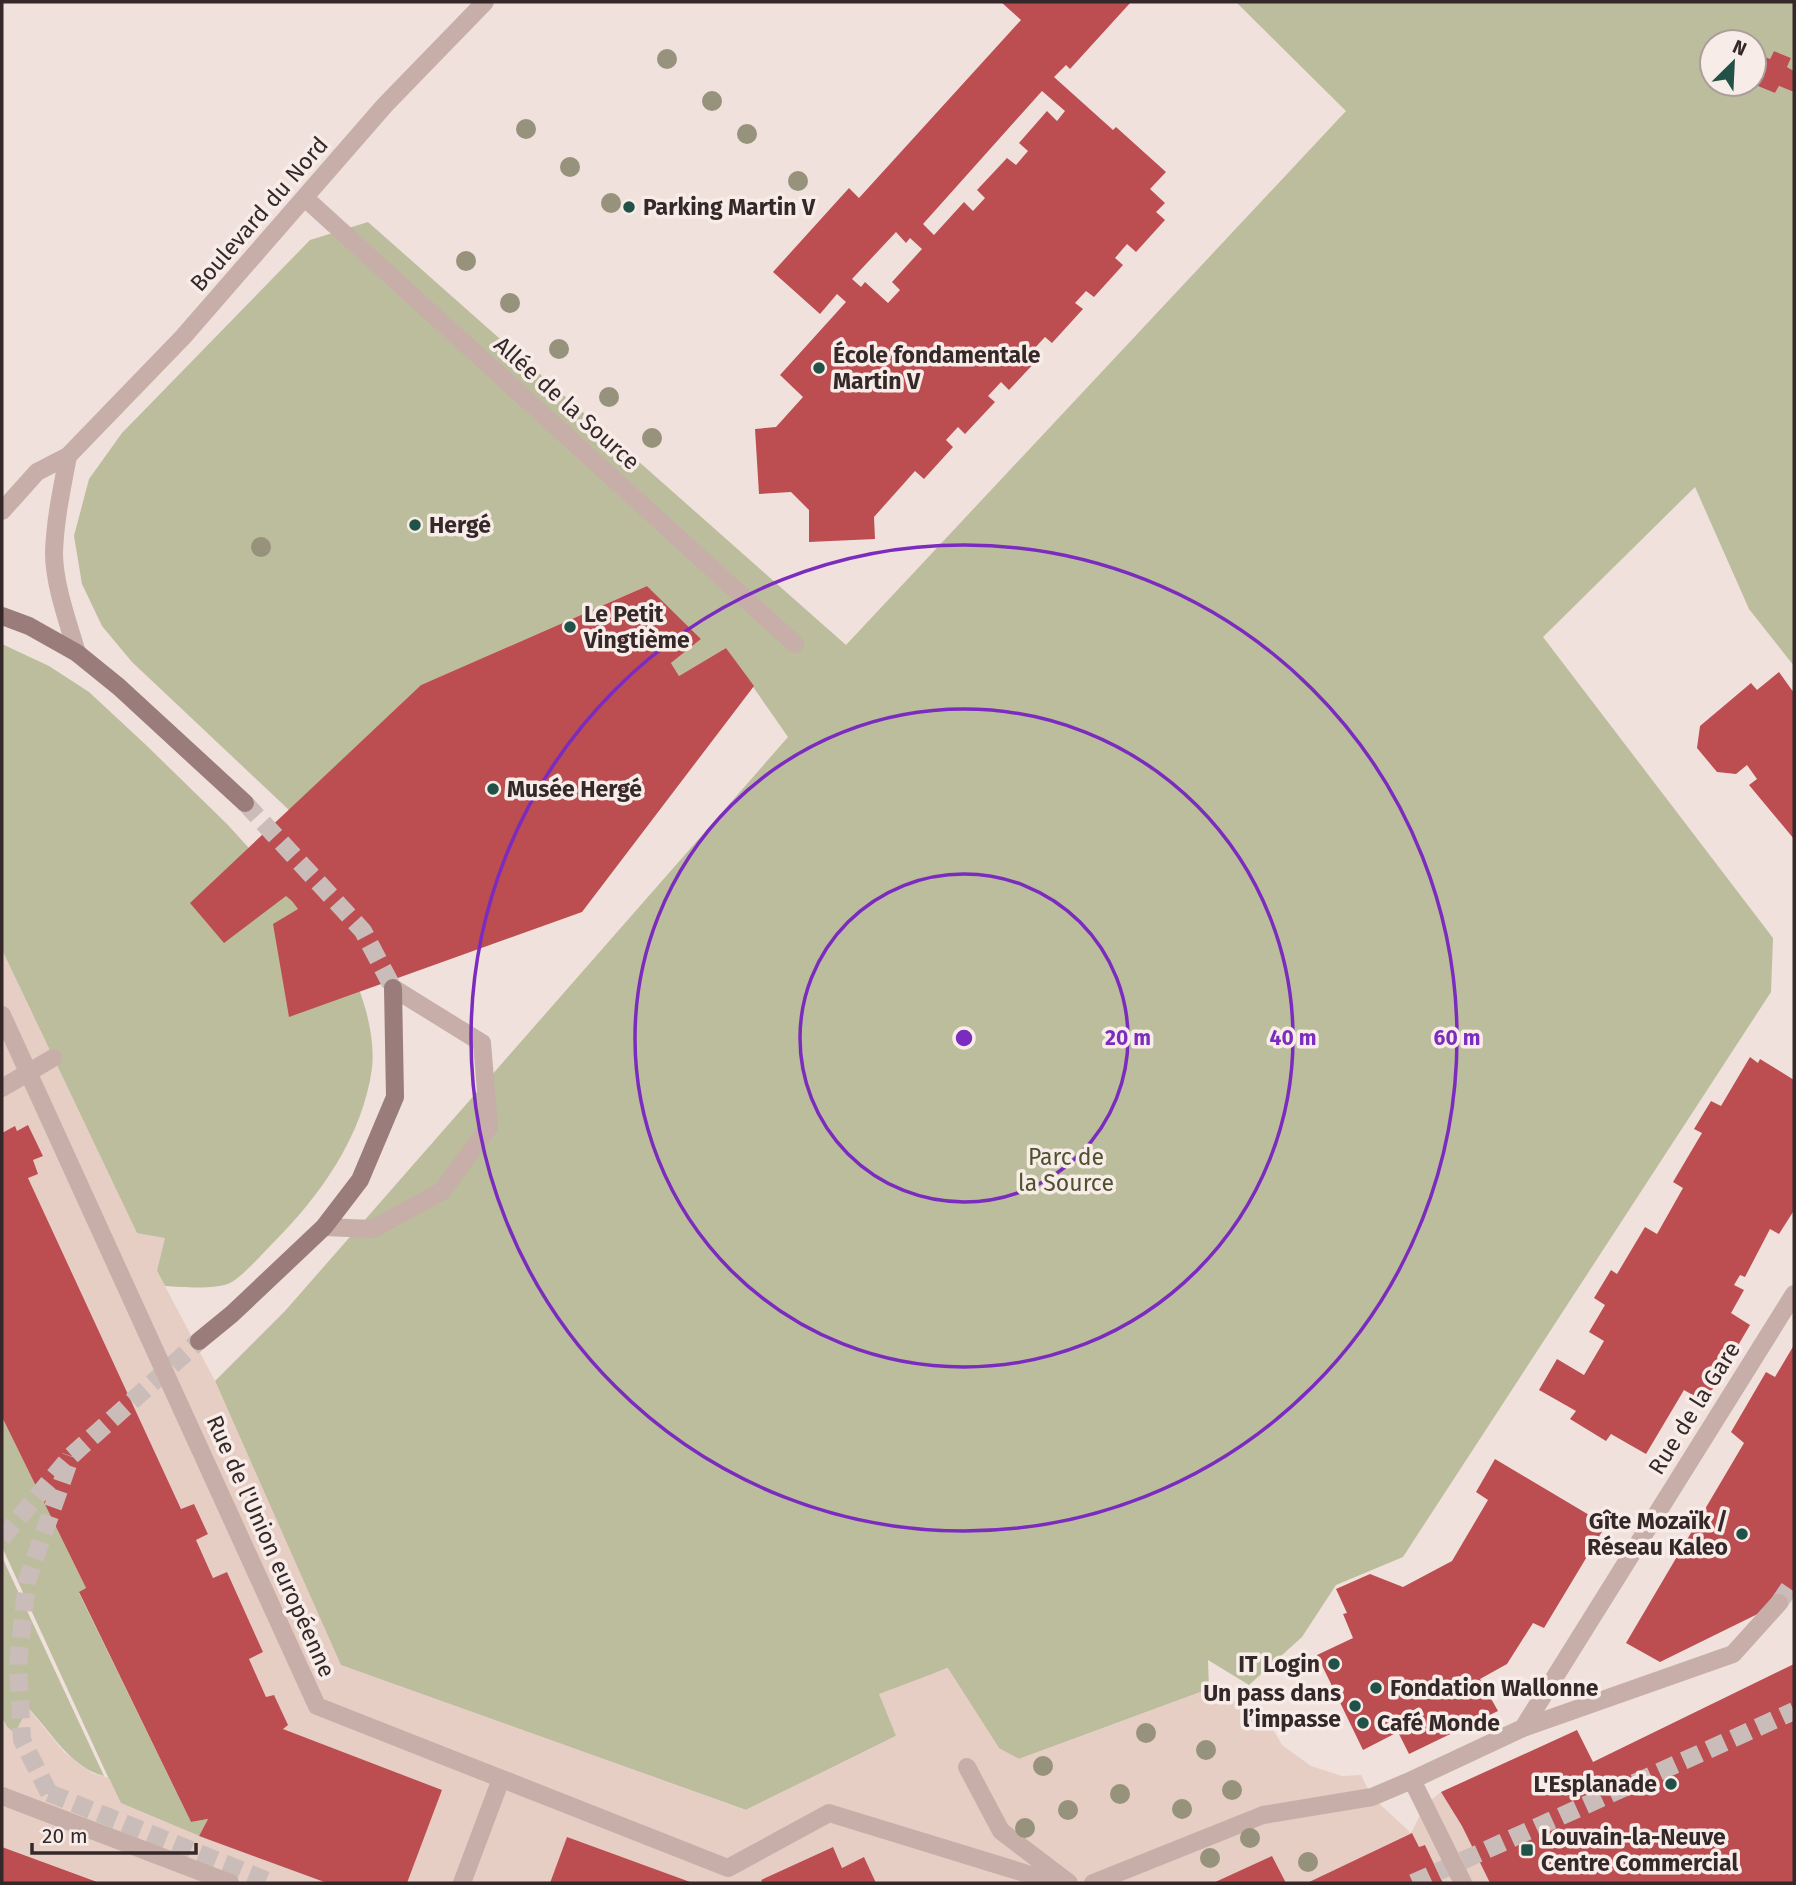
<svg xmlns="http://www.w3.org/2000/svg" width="1796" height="1885" viewBox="0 0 1796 1885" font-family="'Fira Sans',sans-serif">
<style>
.green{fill:#bcbd9d}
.plaza{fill:#e6cec4}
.building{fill:#bc4e52;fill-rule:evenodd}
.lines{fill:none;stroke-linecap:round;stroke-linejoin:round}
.pedestrian-tunnel{stroke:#cabcb8;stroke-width:18;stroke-dasharray:18 9;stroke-linecap:butt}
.secondary-tunnel{stroke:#cabcb8;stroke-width:18;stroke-dasharray:18 9;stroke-linecap:butt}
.service{stroke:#c7aea9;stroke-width:18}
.pedestrian{stroke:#c7aea9;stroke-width:18}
.tertiary{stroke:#c7aea9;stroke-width:18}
.secondary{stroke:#9a7d7a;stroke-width:18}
.tree{fill:#97927c}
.ring{fill:none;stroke:#7b2cbf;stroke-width:3.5}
.poi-dot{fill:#215248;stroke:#f8ece8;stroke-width:2.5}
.labels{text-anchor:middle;stroke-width:7;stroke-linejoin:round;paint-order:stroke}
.poi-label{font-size:23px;font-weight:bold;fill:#342828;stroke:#f8ece8;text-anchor:start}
.street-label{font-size:23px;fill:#342828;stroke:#f8ece8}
.park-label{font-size:23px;fill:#4e512e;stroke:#f8ece8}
.centre{fill:#7b2cbf;stroke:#f8ece8;stroke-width:3.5}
.ring-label{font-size:21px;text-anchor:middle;font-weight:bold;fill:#7b2cbf;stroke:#f8ece8;stroke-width:7;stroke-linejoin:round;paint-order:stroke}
</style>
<rect width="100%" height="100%" fill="#f0e1dc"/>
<path class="green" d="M1236 2H1794V71L1787 67 1791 58 1774 51 1770 59 1761 55 1754 71V42H1712V84H1754V74L1762 77 1759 86 1775 93 1779 86 1794 92V666L1749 609 1695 487 1543 637 1773 938 1771 992 1403 1557 1336 1585 1302 1637 1249 1685 1208 1660 1209 1689 1019 1759 999 1749 947 1668 919 1680 896 1736 746 1810 340 1665 215 1381 285 1311 788 737 726 648 679 676 671 663 701 639 647 586 421 685 289 810 132 662 102 626 82 584 74 536 89 479 122 433 310 240 368 222 846 645 1346 111Z
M2 644 49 666 89 692 146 745 228 825 273 875 357 984C367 1009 375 1041 372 1068 363 1136 320 1196 273 1243 263 1253 241 1278 230 1283 214 1290 183 1287 165 1286L137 1234 2 950Z
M2 1417 86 1588 79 1593 191 1822 208 1819 199 1836 120 1803 2 1547Z
M2 1557 104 1776C69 1767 52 1732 28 1708L15 1734 7 1727 2 1718Z"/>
<path class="plaza" d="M2 950 137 1233 165 1238 157 1271 215 1381 341 1665 746 1810 896 1736 879 1694 948 1668 999 1748 1019 1759 1209 1689 1265 1715 1282 1745 1311 1766 1342 1776 1361 1775 1372 1797 1411 1833 1425 1805 1441 1792 1462 1826 1490 1883H1443L1425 1845 1419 1847 1411 1833 1307 1883H1286L1272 1856 1213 1883H876L864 1857 842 1868 832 1847 762 1880 763 1883H694L567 1838 550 1883H407L442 1790 283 1729 274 1695 266 1697 249 1659 263 1652 227 1572 213 1578 196 1540 208 1533 194 1505 181 1509 28 1178 33 1160 43 1155 28 1126 17 1131 15 1127 2 1133Z
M28 1708 64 1752 92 1773 109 1778 121 1803 199 1836 327 1883H101L2 1847V1718L7 1727 15 1733Z"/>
<path class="building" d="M1001 2H1131L1070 69 1066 65 1054 77 1113 130 1116 127 1166 172 1150 189 1165 203 1156 212 1165 220 1136 252 1127 244 1115 258 1123 265 1094 297 1086 291 1075 303 1083 309 1052 343 1045 337 1032 351 1039 358 1009 390 1001 382 988 396 995 402 965 434 958 427 946 440 953 447 924 479 915 471 874 517 875 539 809 542V510L791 492 759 494 755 429 776 427 803 397 780 375 846 302 837 294 820 314 773 272 849 188 859 198 1021 20ZM1042 91 1065 111 1057 121 1047 111 1019 143 1028 151 1016 165 1007 158 977 190 985 198 973 211 964 202 934 235 923 224ZM896 232 906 243 910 238 922 249 892 282 900 290 888 303 865 282 861 287 852 279Z
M1774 51 1791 58 1787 67 1794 71V92L1779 86 1775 93 1758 86 1762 77 1754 74V71L1761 55 1770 59Z
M647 586 701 639 671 663 679 676 726 648 754 686 582 912 289 1017 273 924 298 909 292 901 286 896 224 943 190 903 421 685Z
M1779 672 1794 693V839L1749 785 1757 779 1747 765 1736 774 1717 772 1697 748 1700 726 1751 683 1757 690Z
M1750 1057 1758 1063 1760 1059 1794 1080V1213L1793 1212 1779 1234 1770 1229 1745 1277 1740 1275 1734 1285 1744 1290 1731 1313 1750 1325 1733 1354 1725 1349 1713 1370 1721 1375 1705 1402 1684 1390 1646 1454 1611 1434 1606 1441 1570 1419 1576 1411 1539 1390 1557 1359 1584 1375 1604 1341 1589 1332 1605 1305 1594 1298 1611 1270 1617 1274 1645 1227 1657 1234 1683 1188 1673 1182 1702 1133 1694 1129 1711 1101 1721 1106Z
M28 1125 43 1156 33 1160 38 1174 28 1178 181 1509 194 1504 208 1534 196 1540 213 1578 227 1572 263 1652 249 1659 266 1697 274 1695 288 1725 283 1729 442 1790 407 1883H327L199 1836 208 1819 191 1822 79 1592 86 1588 2 1417V1133L15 1126 17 1131Z
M1794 1345V1596L1660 1662 1626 1643 1744 1443 1731 1432 1766 1372 1775 1377Z
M1495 1459 1606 1525 1544 1628 1533 1623 1507 1664 1480 1679 1498 1711 1409 1754 1398 1732 1363 1750 1317 1655 1353 1638 1343 1614 1347 1613 1336 1589 1370 1574 1403 1587 1452 1561 1488 1500 1476 1492Z
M1794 1664V1883H1490L1462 1826 1441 1792 1577 1730 1593 1762Z
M1412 1833 1419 1847 1425 1845 1443 1883H1307Z
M567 1837 693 1883H550Z
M2 1847 100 1883H2Z
M833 1847 842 1868 864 1857 876 1883H763L761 1880Z
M1272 1856 1286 1883H1213Z"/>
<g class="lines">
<path class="pedestrian-tunnel" d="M1779 1603 1794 1581"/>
<path class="secondary-tunnel" d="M245 803 363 931 393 988
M2 1538 71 1456 199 1341
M49 1793 22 1740 18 1664 27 1581 71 1456
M49 1793 273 1883
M1413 1883 1794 1711"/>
<path class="service" d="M324 1227 373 1229 442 1191 489 1127 482 1043 393 988"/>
<path class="pedestrian" d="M305 198 795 644
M2 1015 317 1706 728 1868 829 1813 1057 1883
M2 1088 53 1058
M1523 1728 1733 1654 1779 1603
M967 1767 1001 1831 1069 1883
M1412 1780 1463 1883
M2 1796 230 1883
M462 1883 501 1779
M1093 1883 1263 1815 1372 1797 1412 1780 1523 1728 1794 1294"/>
<path class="tertiary" d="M68 456C62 488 55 520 54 553 54 584 68 622 77 653
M2 511 37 472 68 456 183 337 385 105 485 2"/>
<path class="secondary" d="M2 616 29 626 77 653 119 687 245 803
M199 1341 232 1314 324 1227 360 1180 395 1097 393 988"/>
</g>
<g class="tree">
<circle cx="667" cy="59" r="10"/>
<circle cx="712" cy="101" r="10"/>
<circle cx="526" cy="129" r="10"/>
<circle cx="747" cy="134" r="10"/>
<circle cx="570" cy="167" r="10"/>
<circle cx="798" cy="181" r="10"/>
<circle cx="611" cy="203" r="10"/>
<circle cx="466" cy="261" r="10"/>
<circle cx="510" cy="303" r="10"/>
<circle cx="559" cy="349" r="10"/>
<circle cx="609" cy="397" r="10"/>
<circle cx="652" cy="438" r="10"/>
<circle cx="261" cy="547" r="10"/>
<circle cx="1146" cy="1733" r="10"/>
<circle cx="1206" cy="1750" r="10"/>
<circle cx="1043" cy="1766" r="10"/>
<circle cx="1232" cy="1790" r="10"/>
<circle cx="1120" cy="1794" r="10"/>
<circle cx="1182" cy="1809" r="10"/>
<circle cx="1068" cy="1810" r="10"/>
<circle cx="1025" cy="1828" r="10"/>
<circle cx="1250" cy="1838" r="10"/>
<circle cx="1210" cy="1858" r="10"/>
<circle cx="1308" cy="1862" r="10"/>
</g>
<g class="ring">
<circle cx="964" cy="1038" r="164"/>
<circle cx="964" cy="1038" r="329"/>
<circle cx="964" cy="1038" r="493"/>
</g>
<g class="poi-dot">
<circle cx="629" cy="207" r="7"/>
<circle cx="819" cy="368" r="7"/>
<circle cx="415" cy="525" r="7"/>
<circle cx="570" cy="627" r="7"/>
<circle cx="493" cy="789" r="7"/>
<circle cx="1742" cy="1534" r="7"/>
<circle cx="1334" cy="1664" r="7"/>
<circle cx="1376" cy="1688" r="7"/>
<circle cx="1355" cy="1706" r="7"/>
<circle cx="1363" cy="1723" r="7"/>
<circle cx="1671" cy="1784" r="7"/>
<rect x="1520" y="1843" width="14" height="14" rx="3.5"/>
</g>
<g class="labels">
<g class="poi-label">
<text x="643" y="215">Parking Martin V</text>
<text x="833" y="363">École fondamentale<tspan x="833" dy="26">Martin V</tspan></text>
<text x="429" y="533">Hergé</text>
<text x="584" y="622">Le Petit<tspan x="584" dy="26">Vingtième</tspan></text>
<text x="507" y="797">Musée Hergé</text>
<text x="1728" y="1529" text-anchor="end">Gîte Mozaïk /<tspan x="1728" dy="26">Réseau Kaleo</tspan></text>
<text x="1320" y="1672" text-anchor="end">IT Login</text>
<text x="1390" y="1696">Fondation Wallonne</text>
<text x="1341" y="1701" text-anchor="end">Un pass dans<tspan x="1341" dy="26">l’impasse</tspan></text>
<text x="1377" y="1731">Café Monde</text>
<text x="1657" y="1792" text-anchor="end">L'Esplanade</text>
<text x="1541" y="1845">Louvain-la-Neuve<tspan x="1541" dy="26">Centre Commercial</tspan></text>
</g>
<g class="street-label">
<text transform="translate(259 214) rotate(-49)" y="8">Boulevard du Nord</text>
<text transform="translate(567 403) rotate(42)" y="8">Allée de la Source</text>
<text transform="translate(1694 1408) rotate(-58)" y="8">Rue de la Gare</text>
<text transform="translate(271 1546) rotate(66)" y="8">Rue de l'Union européenne</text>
</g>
<g class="park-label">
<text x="1066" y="1165">Parc de<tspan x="1066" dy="26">la Source</tspan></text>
</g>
</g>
<circle cx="964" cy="1038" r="10" class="centre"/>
<g class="ring-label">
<text x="1128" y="1045">20 m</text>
<text x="1293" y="1045">40 m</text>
<text x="1457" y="1045">60 m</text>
</g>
<rect width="1796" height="1885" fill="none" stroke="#342828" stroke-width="7"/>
<g transform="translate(1733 63) rotate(24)"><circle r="33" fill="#f8ece8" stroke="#aa9e9b" stroke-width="2"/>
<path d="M0-5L12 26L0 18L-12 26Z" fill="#215248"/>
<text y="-10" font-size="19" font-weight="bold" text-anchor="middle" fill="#342828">N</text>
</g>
<path d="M32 1843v10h164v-10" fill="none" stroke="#342828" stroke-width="3.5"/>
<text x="42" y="1843" font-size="21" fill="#342828" stroke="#f8ece8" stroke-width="5" paint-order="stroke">20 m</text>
</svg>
